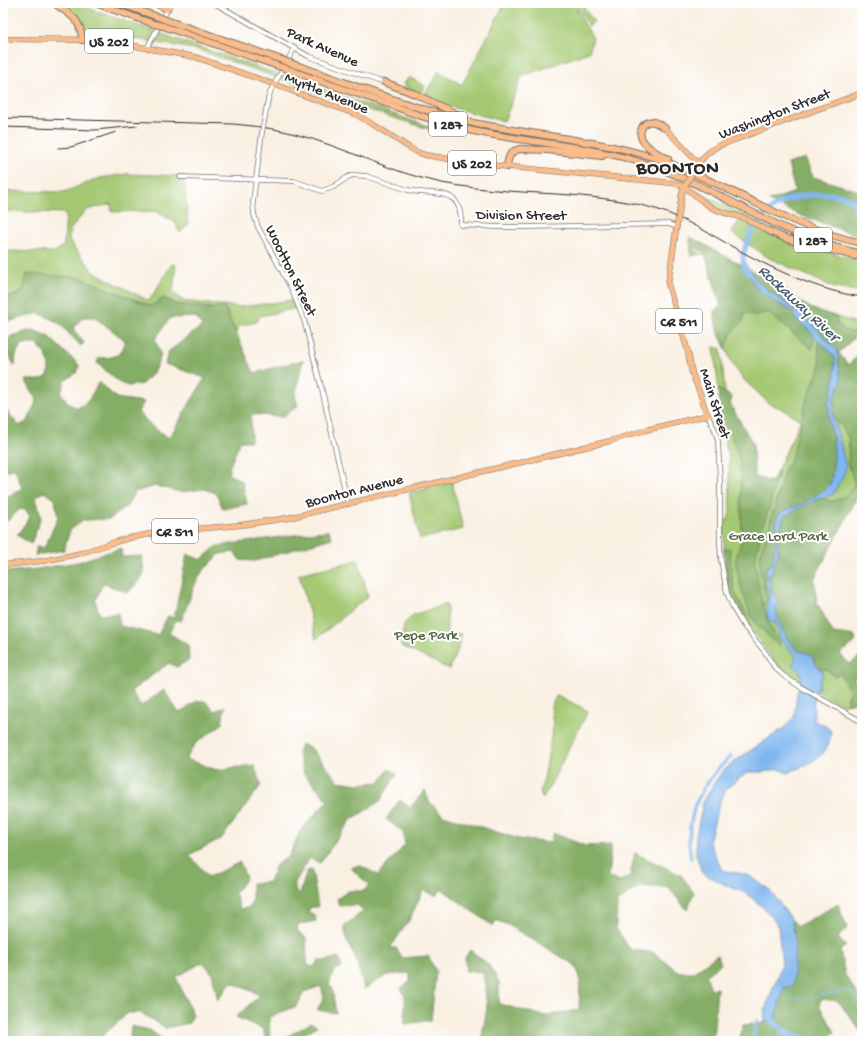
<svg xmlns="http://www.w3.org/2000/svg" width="865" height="1044" viewBox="0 0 865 1044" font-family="'Gochi Hand',sans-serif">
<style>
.green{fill:#a5c973;stroke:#687a4f}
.forest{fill:#84ad65;stroke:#586c48}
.water{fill:#7fb6ee;stroke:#55708c}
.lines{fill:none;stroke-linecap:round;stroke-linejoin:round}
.stream{stroke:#7fb6ee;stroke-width:1}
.canal{stroke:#7fb6ee;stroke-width:3.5}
.river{stroke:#7fb6ee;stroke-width:5.5}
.tertiary-casing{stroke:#73706b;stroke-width:5.5}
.primary-casing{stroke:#73706b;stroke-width:6}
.motorway-casing{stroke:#73706b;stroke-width:8}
.tertiary{stroke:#fff;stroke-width:4}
.primary{stroke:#f9bc8a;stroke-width:5}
.motorway{stroke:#f9bc8a;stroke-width:6}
.rail{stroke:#2b2b2b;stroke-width:1}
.tertiary-bridge-casing{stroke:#73706b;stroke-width:5.5;stroke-linecap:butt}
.primary-bridge-casing{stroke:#73706b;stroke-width:6;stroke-linecap:butt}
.motorway-bridge-casing{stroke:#73706b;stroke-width:8;stroke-linecap:butt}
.tertiary-bridge{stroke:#fff;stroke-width:4}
.primary-bridge{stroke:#f9bc8a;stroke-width:5}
.motorway-bridge{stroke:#f9bc8a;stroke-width:6}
.labels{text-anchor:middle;stroke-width:4;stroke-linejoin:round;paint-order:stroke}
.shield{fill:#fff;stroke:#6b6b6b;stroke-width:1}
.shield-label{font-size:14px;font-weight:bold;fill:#2b2b2b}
.street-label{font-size:15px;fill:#2b2b2b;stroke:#fff}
.park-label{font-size:15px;fill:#566244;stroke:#fff}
.water-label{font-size:16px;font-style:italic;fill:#485c6f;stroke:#fff}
.district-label{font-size:19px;font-weight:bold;letter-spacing:1px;fill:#2b2b2b;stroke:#fff}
</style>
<rect width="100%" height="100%" fill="#fff"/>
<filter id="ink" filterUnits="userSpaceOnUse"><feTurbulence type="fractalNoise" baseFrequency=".025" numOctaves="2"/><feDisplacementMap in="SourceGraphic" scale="8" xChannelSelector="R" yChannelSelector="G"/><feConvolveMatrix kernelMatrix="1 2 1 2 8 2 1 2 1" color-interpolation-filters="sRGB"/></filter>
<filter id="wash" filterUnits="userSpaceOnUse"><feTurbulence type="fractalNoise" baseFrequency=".012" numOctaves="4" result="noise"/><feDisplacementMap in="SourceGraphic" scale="16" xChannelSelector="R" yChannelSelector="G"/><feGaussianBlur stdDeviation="0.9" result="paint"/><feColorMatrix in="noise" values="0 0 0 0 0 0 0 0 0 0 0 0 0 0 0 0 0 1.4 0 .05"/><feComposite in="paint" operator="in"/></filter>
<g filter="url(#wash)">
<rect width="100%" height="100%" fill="#f9f0e2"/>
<path class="green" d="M60 3H77L96 11 428 126 441 133 354 105 199 50 98 32H85L82 24Z
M505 3H572L593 38 589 52 522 76 504 121 494 119 437 103 423 97 439 71 462 85Z
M581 3 594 22 589 26 576 7Z
M409 77 425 86 420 93 403 85Z
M127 174 184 176 188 225 180 233 175 222 155 211 112 212 111 204 86 210 70 230 69 241 94 272 149 301 172 264 176 265 173 292 183 301 239 307 294 300 297 308 260 316 256 322 239 326 237 333 229 319 225 308H209L175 304 164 298 151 306 78 277 23 290 16 295 3 298V251L56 252 64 244 66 213 3 211V191L64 192 100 178Z
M692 189 792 239 816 249 862 261V292L835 288 769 258 732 233 741 217 711 206Z
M690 237 783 288 802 303 812 309 862 325V329L839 353 848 365 862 353V490H861L814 579 817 603 833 633 855 636V642L840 654 850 664 859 657 862 660V673L853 678 862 690V699C857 701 850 704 844 704 833 703 790 677 780 669 773 662 768 652 762 644 751 628 736 612 730 593 723 570 724 545 724 520H728L730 510 729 459 723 433 714 347 721 349 725 393 732 397 730 404 753 444 754 477 772 482 801 419 797 418 781 408 770 404 743 379 732 363 717 329 714 311 721 306 705 254 691 256Z
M452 482 463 529 420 539 409 493Z
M358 560 368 596 316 639 299 574Z
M447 604V634H461L458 649 449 669 401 646 404 624 413 615Z
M557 695 588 711 543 799 540 792 544 779 553 726 551 706Z"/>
<path class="forest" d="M805 158 813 177 862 192V235L854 234 802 216 769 201 795 192 788 164Z
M690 237 742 265 759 291 777 303 793 311 800 323 809 330 814 336 812 349 767 312 756 317 745 312 743 321 731 334 726 348 717 329 714 311 721 306 705 254 706 252 694 245 696 255 691 256Z
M748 268 783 288 802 303 812 309 837 317V324L845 330 857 334 839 353 848 365 862 353V490H861L814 579 817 603 833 633 855 636V642L840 654 850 664 859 657 862 660V673L853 678 862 690V699L856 702 847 703V695L851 692 840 674 836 676 830 673 828 670C811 668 819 663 811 655 807 652 803 653 799 651 788 646 776 622 776 611 776 608 777 605 778 602 773 594 769 587 769 578L778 555V544L781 526 784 516C789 512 815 498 821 498 824 498 827 501 830 501 842 501 849 492 855 484L848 463 849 439 842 427 833 418 834 399 841 382 837 350 812 324 799 314 789 305 771 293 756 279Z
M27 274 78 277 151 306 164 298 175 304 209 308H225L254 373 303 360 295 396 298 406 283 417 251 414V441H240L230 466 228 474 242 481 247 504 223 509 216 493 204 489 181 492 156 486 134 492 127 506 110 519 84 520 70 530 64 550 36 555H35L37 546 44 548 58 518 55 499 44 492 36 497 41 517 31 544 17 535 30 517 26 510 20 509 3 525V499L22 488 15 469 3 471V406L19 426 28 421 37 399 25 380H41L48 376C51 360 47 356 37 344H23C16 351 15 357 15 366L4 347 11 336 33 330 48 336 79 365 77 372 65 381 61 393 69 404 78 408 88 401 99 382 116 398 144 402 138 412 154 428 169 438 205 378 165 364 168 352 202 326 196 317 170 318 155 339 161 356 153 373 142 384 128 386 120 383 97 363 99 358C107 358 118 358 123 349 124 347 124 342 125 340L94 317H83L73 328 84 343 81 346 59 323 39 313 3 323V298L16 295 23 291Z
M818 341 824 345 833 355 835 359 834 383 831 397 828 403 829 410V421L833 437 834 455 832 477 830 484 824 490 802 504 783 511 776 531V540L772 564 765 570V585L769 593 770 599 766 601C764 588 758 568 760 556 761 549 763 543 766 537L785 468 791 460 806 402 820 366Z
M718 389 732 397 730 404 753 444 754 477 772 482 778 470V477L774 486 770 506 764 523 755 560 760 593 767 619 774 634 780 644 778 646 752 619 741 588 735 561 742 538 740 462 730 433 721 423Z
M329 531 332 538 255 561 240 560 234 552 220 554 202 572 196 582 181 621 176 620 169 633 188 645 189 660 177 667 169 663 131 691 141 706 164 690 179 713 197 701H205L215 711 225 706 222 724 195 744 186 759 217 770 254 765 261 785 222 838 189 855 209 877 240 862 246 878 235 893 240 909 248 908 252 901V884L269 882 276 865 289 856 300 831 328 800 304 774 298 753 301 744 311 748 338 781 358 784 380 782 389 769 397 774 380 801 351 820 320 863 310 858 295 882V890L300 894 307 871 312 870 318 907H312L307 911 315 915 316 921 297 925 298 932 306 938 307 962 308 966 313 967 319 961H324L339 957 342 968 334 970 329 985 332 987 336 1013 317 1010 324 998 321 986 304 992 297 1006 269 1017 270 1040 272 1041H266L263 1029 236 1017 260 995 231 982 218 1000 212 973 203 962 176 977 193 1015 189 1023 166 1028 141 1013H128L97 1041H3V572L38 569 78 562 121 548 122 557 142 556 144 575 128 593 103 583 95 601 100 615 118 613 120 626 158 635 168 616 174 618 187 554 201 560 217 546 316 532Z
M724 548 730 549 732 574 735 593 744 609 750 626H749C742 617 734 606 730 594 726 579 725 563 724 548Z
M425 790 429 802 443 815 519 839 550 843 553 833 585 846 611 845 608 877 619 882 630 876 635 853 681 875 694 893 687 910 668 887H639L617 902 616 928 630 949 654 953 679 972H694L717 955 721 964 706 975 711 989 717 988 713 1041H481L487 1008 483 972 466 971 465 958 470 950 488 964 499 982V1004L544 1016 579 1010 580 977 575 965 508 925 496 920 493 926 442 889 436 896 423 890 410 919 390 948H396L402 958 428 956 436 971 431 1020 405 1024V997L401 988 410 982V973L387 975 364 989 362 981 355 956 347 942 344 926 364 911 357 905 339 906 337 899 348 891H364L369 885 351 868 359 865 378 875 405 845 403 832 386 819 400 800 410 808Z
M838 904 847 928 838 938 846 946 840 950 845 975 862 1001V1033L838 1001 821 999 819 1005 835 1032 825 1039 824 1041H739L743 1025 763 1023 775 1019 784 988 795 937 791 919 798 926Z
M311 1023 317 1026 292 1041H279Z
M131 1026 150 1030 165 1041H120L122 1039H130Z"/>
<path class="water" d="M742 265 748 268 756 279 771 293 789 305 799 314 812 324 837 350 841 382 834 399 833 418 837 430 846 466 844 475 833 494 830 496 815 500 784 516 781 526 778 544V555L769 578C769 587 773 594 778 602L776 609 777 616 787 639 798 651 808 653 812 656 816 665 822 671 823 676 819 683V687C811 696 814 709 814 721L826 726 831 731C832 757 807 764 788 773L779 769 764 772H749L737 780 726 789 720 801 709 841 722 870 748 875 770 890 791 919 795 937 793 986 784 988 775 1019 763 1023 766 1007 782 964 778 926 768 912 746 893 730 887 702 873 696 854V835L703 803 712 786 722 772 735 761 784 728 794 717 797 693 800 686 802 684 800 680 801 677 799 669 795 668 792 664 795 661V654L781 641 780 638 779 636 778 629 775 622 768 620 766 603V601L770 599C769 590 765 587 765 577H767L768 573 767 572H765V570L772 564 776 540 777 517 783 511 802 504 824 490 830 484 832 477 834 455 833 437 829 421V410L828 403 831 397 834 383 835 359 833 355 824 345 818 341 809 330 800 323 794 317 793 311 777 303 759 291Z"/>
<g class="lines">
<path class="stream" d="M782 990 794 998H812L819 995 830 993 836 994 844 990 851 992 862 1004"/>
<path class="canal" d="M691 858 689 844 690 826 695 805 704 788 716 771 731 756
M752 1041 757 1020"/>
<path class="river" d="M748 272C744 267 743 261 743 255 747 240 753 225 765 215 770 210 776 205 782 202 798 195 837 189 851 200 858 205 860 214 862 222
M772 1015 770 1018 786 1033 810 1040 811 1041"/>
</g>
</g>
<g filter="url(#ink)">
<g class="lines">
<g class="tertiary-casing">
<path id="tertiary" d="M214 3 308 56 378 81 384 82
M147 48 171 3
M264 122 268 99 271 90 294 49
M262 132 253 202 254 214 258 227 291 288 304 320 322 390 348 504
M180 177 294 181 322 191 333 187 348 177 353 175 366 176 408 190C435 197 462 184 461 225L497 227H526L669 224 676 227
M708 415 715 430 718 441 720 481V544L721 560 727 593 734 610 743 625 765 652 775 668 784 676 799 686 862 722"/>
</g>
<g class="primary-casing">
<path id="primary" d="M3 39 102 40 195 57 262 80 355 114 374 125 410 148 417 152 425 155 480 164 673 183 685 187 702 201 712 208 722 212 744 218 769 231
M665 128 698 163
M695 169C701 159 708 151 718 146L810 112 862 93
M679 213 682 193 686 185
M3 565 43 561 68 556 81 553 115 542 129 538 161 532 241 525 288 518 610 441 646 430 708 415 705 409 701 396 692 373 688 352 668 284 677 224"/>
</g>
<g class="motorway-casing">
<path id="motorway" d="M54 3C70 15 81 18 82 40
M95 3 154 24
M118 3 158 17
M155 3 167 9
M166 20 282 60
M163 26 278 66
M290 63C351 84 411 108 473 123 505 129 537 134 569 139 599 144 629 149 658 159 727 183 789 228 862 243
M287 69C320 81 354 93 388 104 414 114 441 123 469 130 527 143 589 145 646 164 699 181 746 212 798 234 819 243 840 249 862 254
M384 82 415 94 465 118
M665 128C661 126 658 123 654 122 643 119 637 133 643 141 649 150 659 154 668 159
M507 167C508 157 510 151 520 149L547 150 602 156
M769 231 787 239 855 256"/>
</g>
<use href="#tertiary" class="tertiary"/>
<use href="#primary" class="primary"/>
<use href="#motorway" class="motorway"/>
<path class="rail" d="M3 118 233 124C254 126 274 128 295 134 345 147 391 173 442 183 485 191 528 192 571 195 601 198 631 201 659 210 685 219 709 233 733 247 771 268 818 291 862 297
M3 127 95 130 137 126
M58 148 71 147 116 132"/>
<g class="tertiary-bridge-casing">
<path id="tertiary-bridge" d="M262 132 264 122"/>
</g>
<g class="primary-bridge-casing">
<path id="primary-bridge" d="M686 184 695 169
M677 224 679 213"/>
</g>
<g class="motorway-bridge-casing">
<path id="motorway-bridge" d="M158 17 166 20
M154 24 163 26
M282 60 290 63
M278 66 287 69"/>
</g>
<use href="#tertiary-bridge" class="tertiary-bridge"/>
<use href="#primary-bridge" class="primary-bridge"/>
<use href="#motorway-bridge" class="motorway-bridge"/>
</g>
</g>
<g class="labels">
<g class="shield">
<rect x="85" y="29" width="48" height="24" rx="3"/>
<rect x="429" y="112" width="38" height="24" rx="3"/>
<rect x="448" y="151" width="48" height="24" rx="3"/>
<rect x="794" y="228" width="38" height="24" rx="3"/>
<rect x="656" y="309" width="46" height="24" rx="3"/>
<rect x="152" y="519" width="46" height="24" rx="3"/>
</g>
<g class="shield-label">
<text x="109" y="46">US 202</text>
<text x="448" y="129">I 287</text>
<text x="472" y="168">US 202</text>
<text x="813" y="245">I 287</text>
<text x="679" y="326">CR 511</text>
<text x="175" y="536">CR 511</text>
</g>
<g class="street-label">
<text transform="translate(323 46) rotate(24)" y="5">Park Avenue</text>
<text transform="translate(327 92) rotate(22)" y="5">Myrtle Avenue</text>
<text transform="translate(774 113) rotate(-21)" y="5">Washington Street</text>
<text x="521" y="219">Division Street</text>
<text transform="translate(292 270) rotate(64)" y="5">Wootton Street</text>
<text transform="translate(716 403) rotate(72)" y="5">Main Street</text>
<text transform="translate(354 490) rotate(-14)" y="5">Boonton Avenue</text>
</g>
<g class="park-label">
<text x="778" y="540">Grace Lord Park</text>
<text x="426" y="639">Pepe Park</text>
</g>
<g class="water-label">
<text transform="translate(800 302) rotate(43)" y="6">Rockaway River</text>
</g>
<g class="district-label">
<text x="678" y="173">BOONTON</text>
</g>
</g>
<rect width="865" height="1044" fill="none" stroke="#fff" stroke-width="16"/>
</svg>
